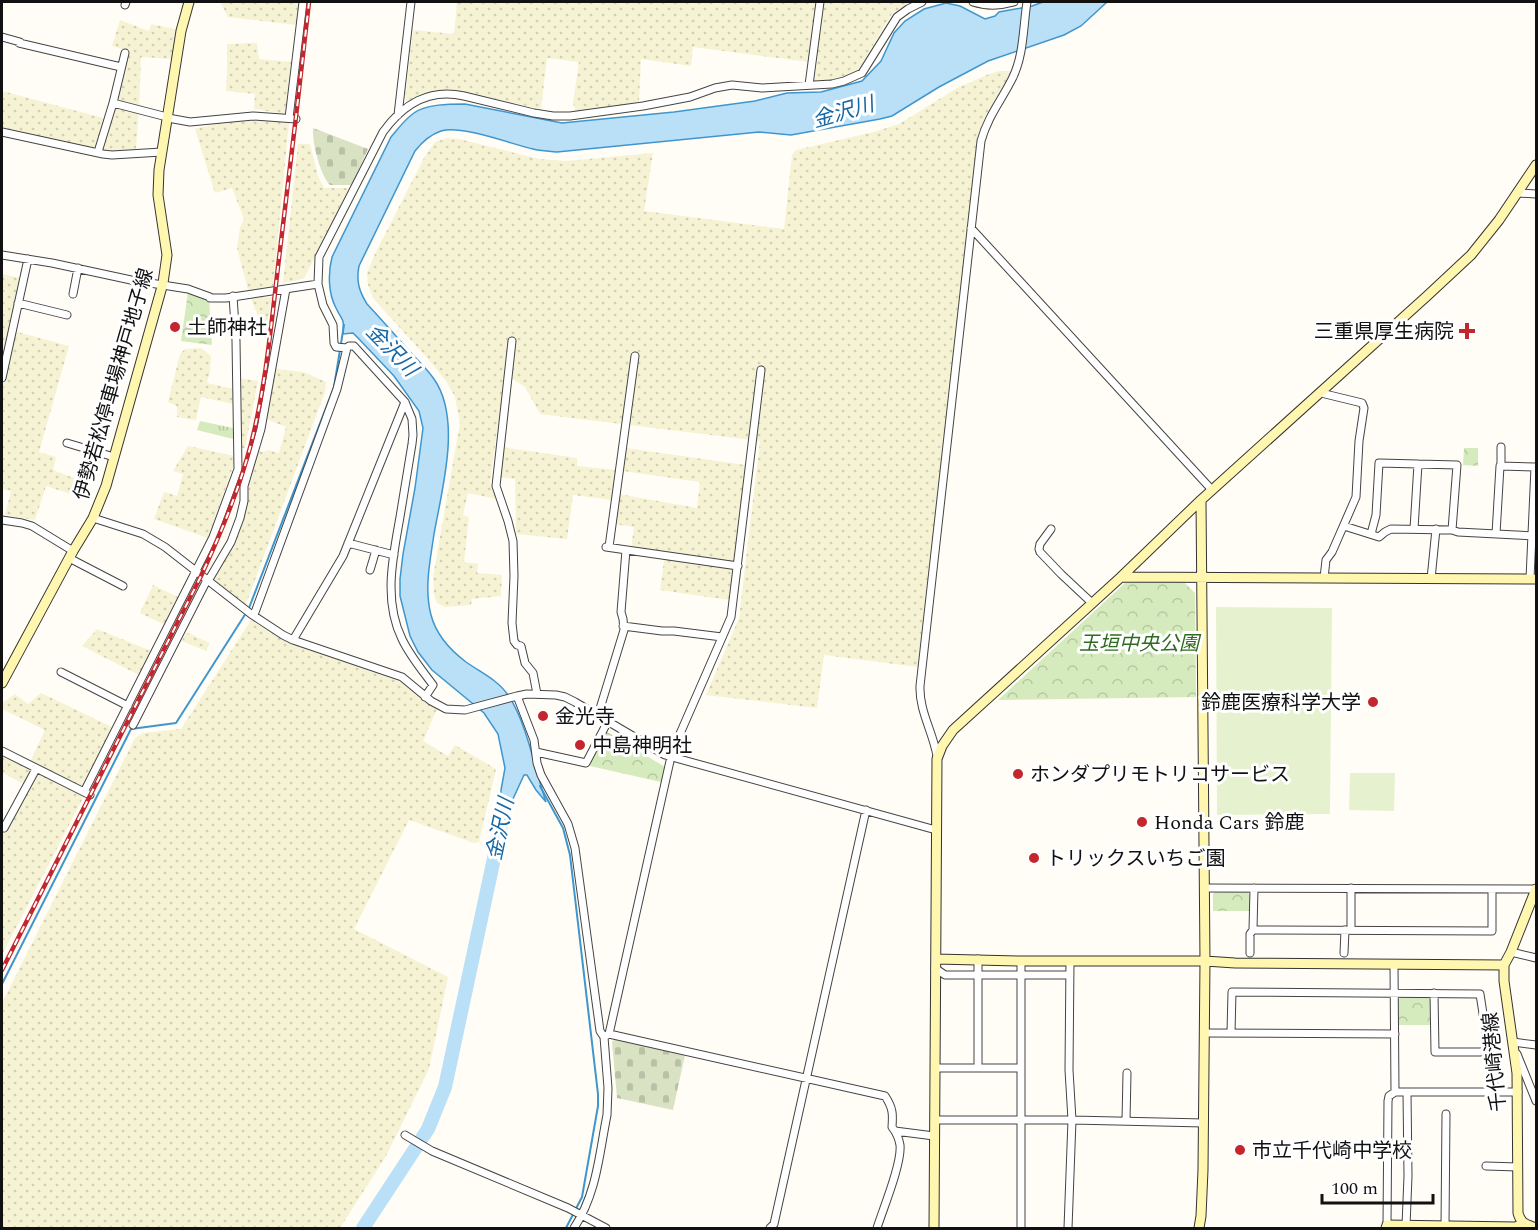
<svg xmlns="http://www.w3.org/2000/svg" width="1538" height="1230" viewBox="0 0 1538 1230" font-family="Spectral,'Noto Sans JP',serif">
<style>
.farmland{fill:url(#farmland-dots)}
.grass{fill:url(#grass-tufts)}
.cemetery{fill:url(#cemetery-stones)}
.park{fill:url(#park-crowns)}
.pitch{fill:#e6f2cf}
.water{fill:#b9e0f7;stroke:#3f96cf;stroke-width:1.5}
.lines{fill:none;stroke-linecap:round;stroke-linejoin:round}
.stream{stroke:#3f96cf;stroke-width:2}
.river{stroke:#b9e0f7;stroke-width:14}
.street-casing{stroke:#444;stroke-width:9}
.secondary-casing{stroke:#333;stroke-width:11}
.street{stroke:#fff;stroke-width:7}
.secondary{stroke:#fff6b0;stroke-width:9}
.rail-casing{stroke:#c4262e;stroke-width:4.5}
.rail{stroke:#fff;stroke-width:2;stroke-dasharray:7;stroke-linecap:butt}
.poi-dot{fill:#c4262e;stroke:#fff;stroke-width:2}
.labels{text-anchor:middle;stroke-width:6;stroke-linejoin:round;paint-order:stroke}
.poi-label{font-size:20px;fill:#111;stroke:#fff;text-anchor:start}
.street-label{font-size:20px;fill:#111;stroke:#fff}
.park-label{font-size:20px;font-style:italic;fill:#2f6b1f;stroke:#fff}
.water-label{font-size:21px;font-style:italic;fill:#1768a6;stroke:#fff}
</style>
<defs>
<pattern id="farmland-dots" width="8" height="8" patternUnits="userSpaceOnUse" patternTransform="scale(1.5)"><rect width="8" height="8" fill="#f6f3d4"/><path d="M2 2h.1M6 6h.1" fill="none" stroke="#d2cfb5" stroke-width="1.8" stroke-linecap="round"/></pattern>
<pattern id="grass-tufts" width="24" height="20" patternUnits="userSpaceOnUse" patternTransform="scale(1.5)"><rect width="24" height="20" fill="#d5ebbd"/><path d="M3 7l-1-3M5 7V3M7 7l1-3M15 17l-1-3M17 17v-4M19 17l1-3" fill="none" stroke="#b6c8a1"/></pattern>
<pattern id="cemetery-stones" width="16" height="16" patternUnits="userSpaceOnUse" patternTransform="scale(1.5)"><rect width="16" height="16" fill="#d9e3c4"/><path d="M2 7V4a2 2 0 0 1 4 0v3zM10 15v-3a2 2 0 0 1 4 0v3z" fill="#b9c2a7"/></pattern>
<pattern id="park-crowns" width="20" height="18" patternUnits="userSpaceOnUse" patternTransform="scale(1.5)"><rect width="20" height="18" fill="#d5ebbd"/><path d="M2 6a3 3 0 1 1 6 0M12 15a3 3 0 1 1 6 0" fill="none" stroke="#b6c8a1"/></pattern>
</defs>
<rect width="100%" height="100%" fill="#fffdf5"/>
<path class="farmland" d="M220 2H300L296 25 228 17Z
M457 2H910L892 14 855 75 845 79 829 81H814L817 63 693 47 691 66 641 59 639 101 627 106 576 113 573 103 579 62 547 58 541 109 451 89 430 92 407 102 405 98 413 30 454 34Z
M120 20 149 31 151 24 179 30 174 59 141 57 139 110 136 149 103 152 2 127V91L111 120 128 51 112 46Z
M257 43 259 59 291 62 285 114 254 109 255 94 226 91 227 69V44Z
M1000 71H1010V76L985 117 978 136 918 667 824 655 817 708 706 695 739 618 760 441 540 414 525 387 505 374 490 483 496 499 468 493 463 515 469 517 464 562 478 564 477 573 502 575 501 596 472 599 471 605 445 607 437 603 434 595 433 577 460 423 455 397 446 381 429 360 373 298 368 285 367 273 375 254 425 156 435 142 447 138 459 139 539 159 566 161 653 153 644 211 784 229 792 155 796 150 874 132 899 124 957 88 989 74Z
M256 118 289 123 273 286 248 290 237 248 240 228 244 219 232 188 215 193 195 129 218 123Z
M298 144H310L318 176 324 188H349L305 277 299 280 283 283Z
M2 274 20 278 2 359Z
M272 297 265 335 251 298Z
M14 331 69 346 39 452 56 457 53 470 84 482 77 496 46 486 35 520 5 515 11 491 2 489V393Z
M201 348 211 356 210 372 207 383 234 389 233 404 201 397 196 420 177 417V406L168 402 180 354 185 349Z
M276 369 304 372 326 382 325 392 246 604 211 581 242 519 248 503 249 482 257 450 263 452 269 450 279 453 286 427 266 419Z
M240 378 258 381 245 448H240Z
M188 446 234 456V464L208 538 154 519 164 492 177 496 183 474 173 471Z
M502 447 577 458V466L616 470 612 500 573 495 567 539 516 534 515 479 499 477Z
M626 448 745 465 729 600 660 590 665 554 631 549 634 527 614 524 619 494 697 508 700 482 623 471Z
M153 585 180 598 165 625 140 613Z
M251 620 293 644 404 683 427 703 437 709 423 741 448 756 455 745 496 769 479 842 474 843 409 820 354 929 448 977 429 1069 386 1156 340 1228H2V1003L135 738 143 733 181 729Z
M97 629 151 651 139 675 82 646Z
M186 632 210 643 206 651 182 641Z
M41 693 114 728 87 783 81 787 30 762 45 730 2 709V703L15 694 28 704Z
M2 754 33 769 23 784 2 772Z
M38 771 85 794 2 955V835L5 833 16 809Z"/>
<path class="grass" d="M200 421 233 428V439L197 430Z"/>
<path class="cemetery" d="M313 128 368 149 352 185H330C320 175 312 142 313 128Z
M615 1039 685 1055 673 1110 617 1098 612 1042Z"/>
<path class="park" d="M188 292 209 299 212 345 181 341Z
M1464 448H1478V466L1463 465Z
M1184 582 1195 593 1196 697 998 700 1125 583Z
M604 730 665 767 661 782 590 766 592 756Z
M1216 891H1246L1250 895V911H1213V894Z
M1402 996H1429L1432 999V1025H1398V1000Z"/>
<path class="pitch" d="M1216 607 1332 608 1330 814 1217 815Z
M1350 773H1395L1394 811 1349 810Z"/>
<path class="water" d="M1043 2H1107L1081 26 1064 35 988 61 939 87 892 116 880 119 791 135 759 132 557 152C549 151 541 151 533 149 511 144 462 125 441 131 429 135 422 142 415 151L359 266C356 281 359 291 367 304 382 320 396 336 410 352 418 360 427 369 434 379 462 419 442 489 434 534 430 562 424 588 431 615 436 634 450 650 466 662 480 672 498 680 508 695 527 723 535 770 546 802L536 790 527 775H524L501 825V790L505 768 498 734 484 713 432 670 418 652 410 636 400 596V579L403 554 415 488 423 428 419 411 394 376 359 339 353 333 343 334C344 316 343 323 336 308 328 293 328 273 332 257L391 137C398 129 404 120 414 113 426 104 450 104 465 104L562 123 674 112 755 101 787 93 821 92 862 81 881 61 894 33 905 21 924 9 946 3 960 6 985 19 995 16 999 12 1032 6Z"/>
<g class="lines">
<path class="stream" d="M249 608 334 387 344 325
M540 786 563 828 570 855 598 1094V1106L582 1197 566 1228
M2 984 131 729 176 723 246 613"/>
<path class="river" d="M363 1228 428 1129 445 1087 505 807"/>
<g class="street-casing">
<path id="street" d="M973 2C988 7 1000 6 1014 2
M125 5 126 2
M2 37 20 42
M19 43 121 67
M809 85 820 2
M113 103 167 117
M398 115 411 2
M168 118 190 122 253 116 296 119
M289 118 303 2
M2 132 103 154 112 155 162 152
M98 152 113 103 125 53
M1518 193 1536 194
M971 228 1212 490
M2 255 52 263 131 280 188 289 210 297V298H226L318 284
M73 294 78 268
M18 303 67 315
M512 341 496 486 508 521 513 541 514 576 512 623 514 641 517 645 521 646 525 663 533 673 537 694
M2 378 28 259
M1321 393 1362 403 1364 408 1359 441 1356 497 1332 552 1326 560 1324 578
M67 443 114 457
M1501 447V466
M93 518 143 534 165 547 251 614 283 635 293 640 402 677 431 701 446 709 465 710 517 696 527 694 556 695 565 697 575 702 665 755 936 830
M2 520 22 523 32 526 73 551
M1344 526 1379 537 1385 532 1391 529 1452 530 1458 532 1536 536
M1051 529 1040 544 1039 549 1040 552 1061 574 1092 603
M1414 529 1418 464
M1371 534 1376 515 1379 463 1457 465 1452 530
M1496 534 1500 466 1536 467
M348 543 394 555
M606 547 738 566
M609 547 635 356
M69 558 123 586
M370 570 376 550
M1431 579 1436 529
M1530 579 1535 467
M208 581 231 542 240 518 244 501V486L261 429 286 289
M254 615 337 389 347 348
M623 626 662 631H674L722 637
M293 640 343 556 405 402
M61 672 128 706
M517 696 534 740 537 763 541 775 568 824 575 848 600 1031 604 1037
M425 697 433 685C422 670 410 656 402 639 383 600 393 557 400 517 404 492 408 468 412 444L413 435 412 419 405 402 354 346H349L347 348 336 347 334 343 333 325 323 305 318 284 319 257 383 132C403 104 430 88 464 96L534 113 553 116H570L643 106 690 97 715 88 732 85 762 88 832 84 844 81 862 73 897 17 908 9 922 2
M598 715 624 630 623 619 621 612 626 550
M133 725 207 580
M2 751 90 795
M536 752 586 763 608 721
M937 756C933 732 919 711 920 686L981 141C988 116 1001 101 1012 79 1024 56 1023 27 1027 2
M84 792 213 537 238 469 236 341 233 296
M4 828 36 769
M1204 888 1536 889
M1254 888 1253 930 1492 931V889
M1351 930V888
M1511 952 1536 958
M1250 953V934L1253 930
M1344 953 1345 930
M978 959V1068
M1394 965 1395 1092H1518
M935 968 945 975H1070
M1434 993 1435 1052H1489
M1204 1033 1395 1034
M1231 1033 1232 992 1480 994 1495 1092
M609 1034 885 1096C893 1108 893 1114 892 1127 896 1132 899 1139 900 1145 902 1163 883 1209 877 1228
M1513 1042 1536 1045
M1517 1054 1536 1101
M935 1068H1021
M935 1120H1072L1204 1123
M1126 1121 1127 1073
M895 1131 934 1136
M405 1135 432 1151 568 1208 606 1228
M1486 1166 1518 1167
M1387 1225 1388 1101 1389 1096 1395 1092
M1406 1226 1408 1176 1407 1092
M1445 1226 1446 1114
M574 1228C597 1193 599 1155 607 1115L608 1088 604 1037 609 1034 672 752 731 617 761 370
M770 1228 774 1224 866 810
M1021 1228V961
M1068 1228 1072 1120 1069 1070 1070 961"/>
</g>
<g class="secondary-casing">
<path id="secondary" d="M1121 577 1536 579
M2 683 73 551 93 518 106 486 163 283 167 255 158 195 159 170 181 31 189 2
M1536 889 1511 952 1504 965V981L1517 1073 1518 1213C1521 1224 1526 1224 1536 1228
M936 959 1021 961H1205L1235 963 1504 965
M934 1228 937 759 942 746 953 730 1121 577 1201 500 1427 296 1471 255 1499 220 1536 165
M1199 1228 1201 1216 1203 1170 1205 961 1201 500
M1386 1228 1387 1225 1515 1227 1524 1224"/>
</g>
<use href="#street" class="street"/>
<use href="#secondary" class="secondary"/>
<g class="rail-casing">
<path id="rail" d="M2 970 201 576C221 533 239 490 251 444 267 381 272 315 280 250 290 167 300 85 309 2"/>
</g>
<use href="#rail" class="rail"/>
</g>
<g class="poi-dot">
<circle cx="175" cy="327" r="6"/>
<path d="M1464 322h6v6h6v6h-6v6h-6v-6h-6v-6h6z"/>
<circle cx="1373" cy="702" r="6"/>
<circle cx="543" cy="716" r="6"/>
<circle cx="580" cy="745" r="6"/>
<circle cx="1018" cy="774" r="6"/>
<circle cx="1142" cy="822" r="6"/>
<circle cx="1034" cy="858" r="6"/>
<circle cx="1240" cy="1150" r="6"/>
</g>
<g class="labels">
<g class="poi-label">
<text x="187" y="334">土師神社</text>
<text x="1454" y="338" text-anchor="end">三重県厚生病院</text>
<text x="1361" y="709" text-anchor="end">鈴鹿医療科学大学</text>
<text x="555" y="723">金光寺</text>
<text x="592" y="752">中島神明社</text>
<text x="1030" y="781">ホンダプリモトリコサービス</text>
<text x="1154" y="829">Honda Cars 鈴鹿</text>
<text x="1046" y="865">トリックスいちご園</text>
<text x="1252" y="1157">市立千代崎中学校</text>
</g>
<g class="street-label">
<text transform="translate(113 384) rotate(-74)" y="7">伊勢若松停車場神戸地子線</text>
<text transform="translate(1494 1062) rotate(-95)" y="7">千代崎港線</text>
</g>
<g class="park-label">
<text x="1139" y="650">玉垣中央公園</text>
</g>
<g class="water-label">
<text transform="translate(843 112) rotate(-16)" y="7">金沢川</text>
<text transform="translate(392 350) rotate(46)" y="7">金沢川</text>
<text transform="translate(500 829) rotate(-78)" y="7">金沢川</text>
</g>
</g>
<rect width="1538" height="1230" fill="none" stroke="#111111" stroke-width="6"/>
<path d="M1322 1194v9h111v-9" fill="none" stroke="#111111" stroke-width="3"/>
<text x="1331" y="1194" font-size="18" fill="#111111" stroke="#ffffff" stroke-width="4.5" paint-order="stroke">100 m</text>
</svg>
